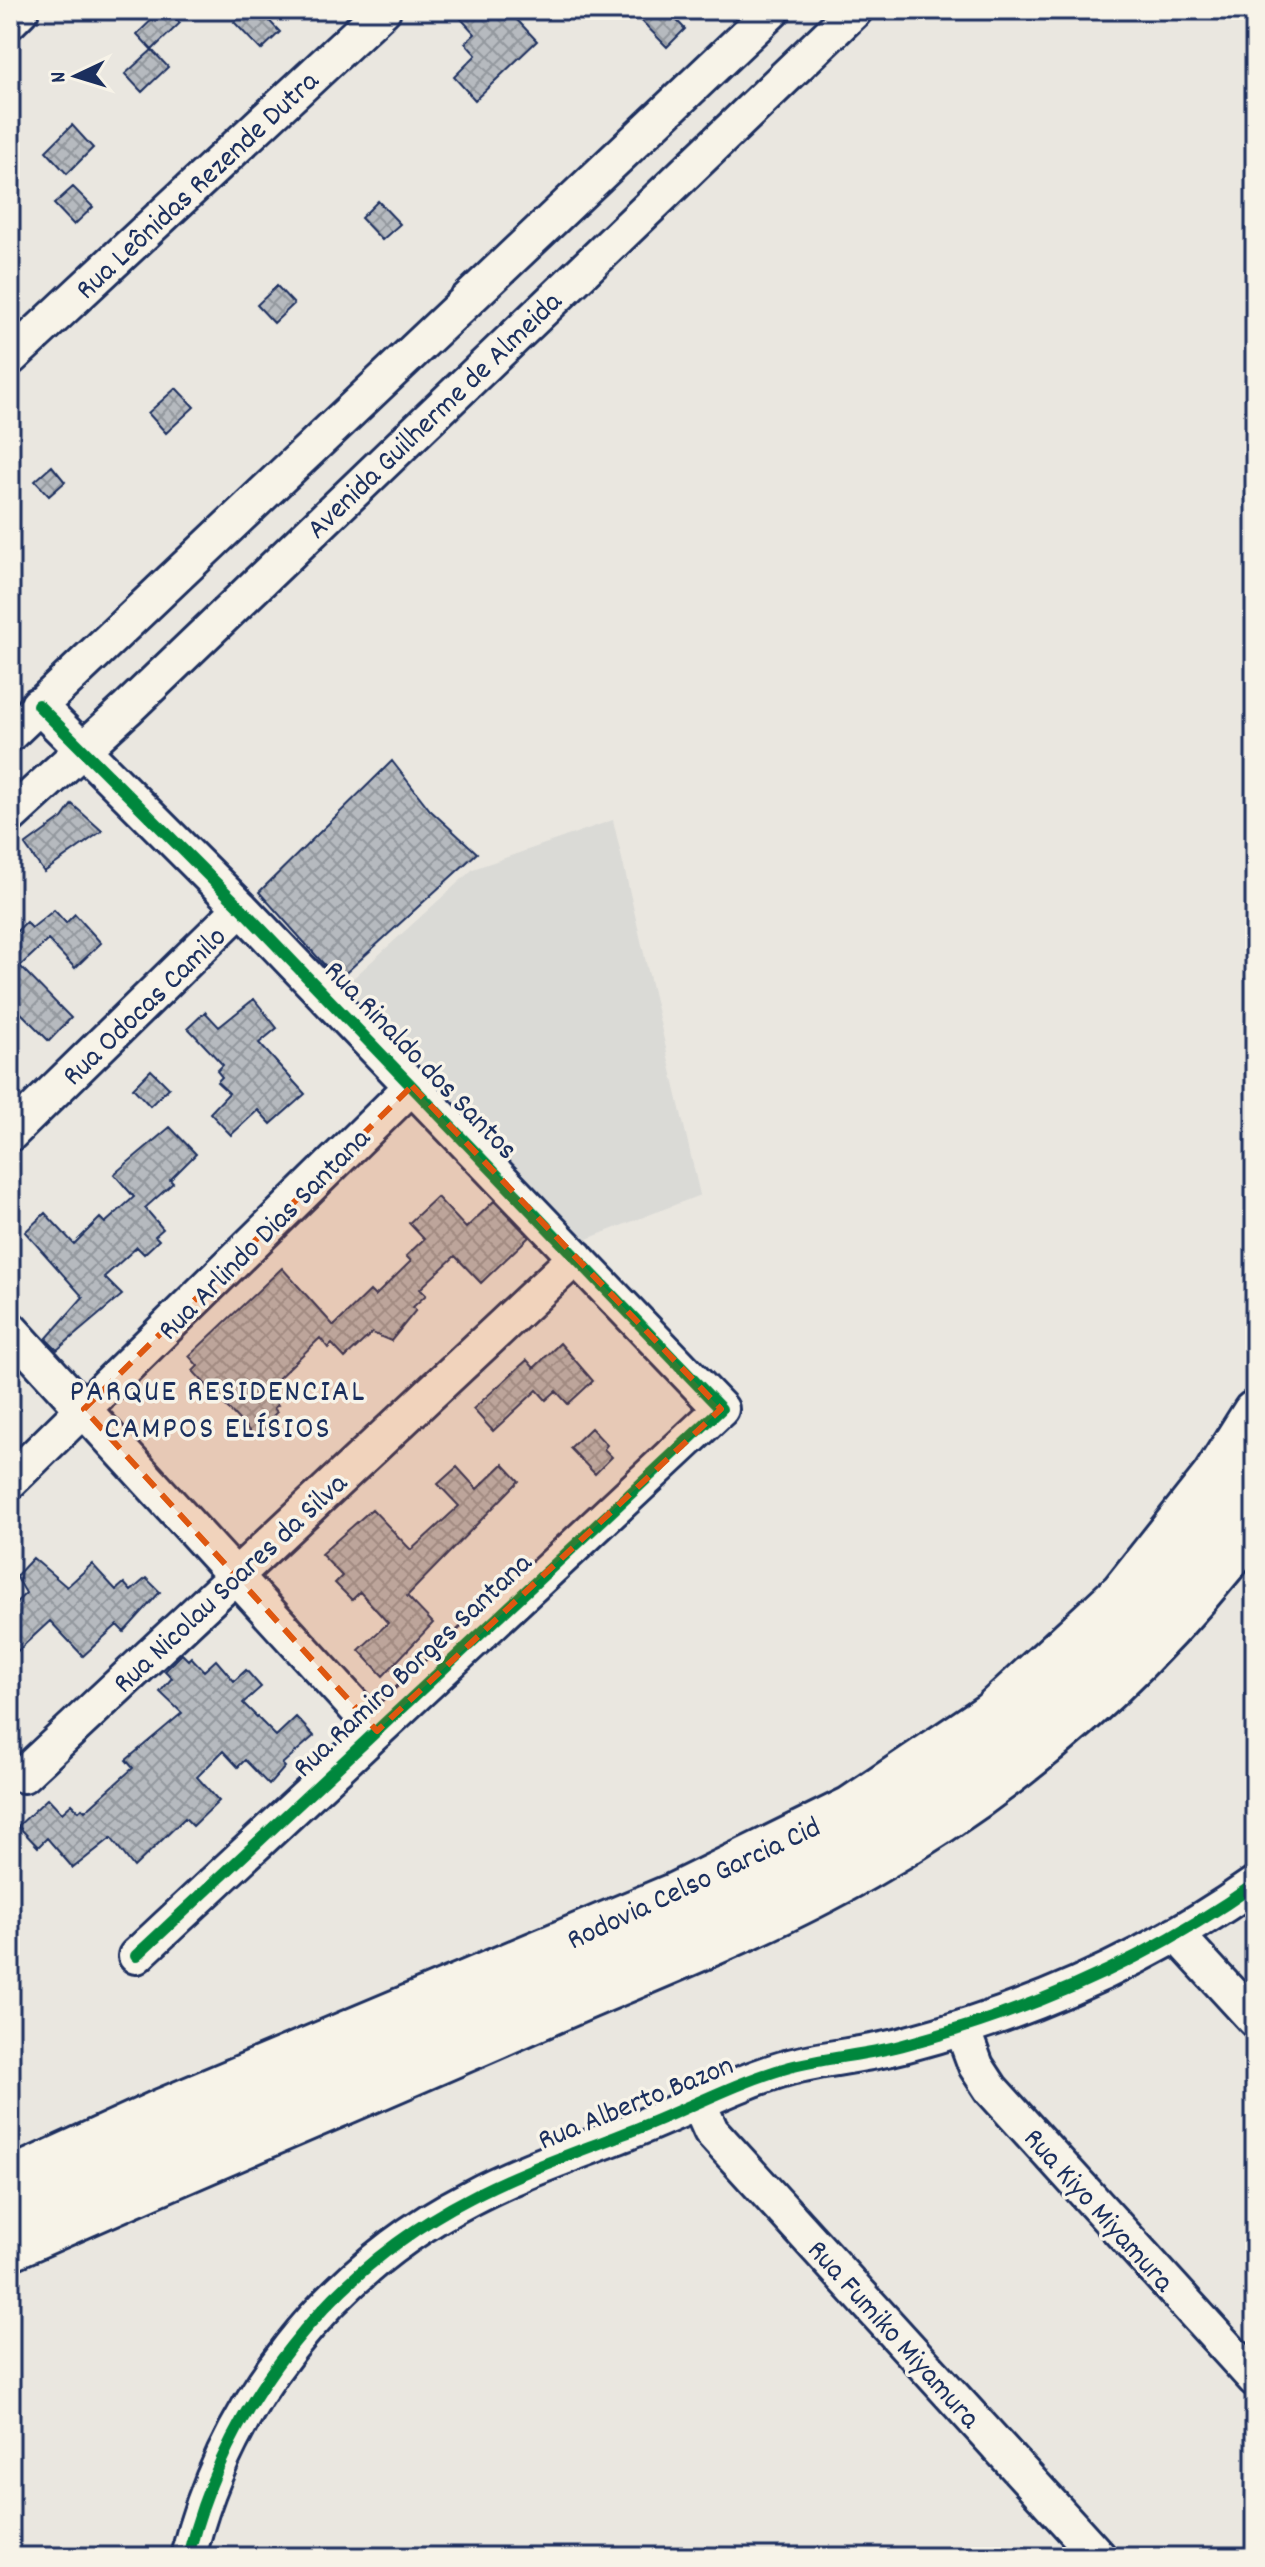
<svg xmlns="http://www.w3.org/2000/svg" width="1265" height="2567" viewBox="0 0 1265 2567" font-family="Dekko,sans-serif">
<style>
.built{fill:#dadad6}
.building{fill:url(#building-cross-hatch);stroke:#1b2f5e;stroke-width:2}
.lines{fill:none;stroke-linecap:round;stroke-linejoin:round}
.minor-casing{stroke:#1b2f5e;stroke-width:40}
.highway-casing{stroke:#1b2f5e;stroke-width:50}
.minor{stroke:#f7f3e8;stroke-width:34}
.highway{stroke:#f7f3e8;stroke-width:44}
.cycleway-casing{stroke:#f7f3e8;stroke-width:17}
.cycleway{stroke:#00873e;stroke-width:12}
.marked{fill:#de5710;fill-opacity:0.2;stroke:#de5710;stroke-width:6;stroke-dasharray:16 10;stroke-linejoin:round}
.labels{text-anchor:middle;stroke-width:7;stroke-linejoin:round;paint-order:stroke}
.street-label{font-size:30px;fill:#1b2f5e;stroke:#f7f3e8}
.neighbourhood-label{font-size:32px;letter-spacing:2px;fill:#1b2f5e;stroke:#f7f3e8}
</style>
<defs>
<pattern id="building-cross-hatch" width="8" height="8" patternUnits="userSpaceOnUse" patternTransform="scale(2)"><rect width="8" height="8" fill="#b6babf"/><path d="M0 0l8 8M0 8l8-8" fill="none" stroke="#93989e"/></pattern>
</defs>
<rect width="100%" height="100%" fill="#eae7e0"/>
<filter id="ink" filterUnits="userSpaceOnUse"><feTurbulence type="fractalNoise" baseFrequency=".0125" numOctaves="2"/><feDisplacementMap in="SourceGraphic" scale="16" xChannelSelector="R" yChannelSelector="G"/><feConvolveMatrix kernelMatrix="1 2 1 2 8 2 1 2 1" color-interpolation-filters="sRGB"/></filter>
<g filter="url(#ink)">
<path class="built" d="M613 820 700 1195 587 1239 500 1166 338 992 473 869Z"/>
<path class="building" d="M162 10H167L180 23 152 50 137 34Z
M246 10H259L280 32 261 50 234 22Z
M453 10H508L537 41 475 100 454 77 476 55 465 43 475 34Z
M631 10H667L685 29 667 47Z
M152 50 168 67 142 92 125 74Z
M72 125 93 148 67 174 46 151Z
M73 187 93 207 74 225 54 204Z
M378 201 400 224 382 240 361 218Z
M277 286 294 304 274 323 257 305Z
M176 388 194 407 166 433 148 413Z
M52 466 65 482 49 496 35 481Z
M392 761 430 810 477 853 338 980 259 892Z
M72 804 102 831 44 872 25 845 62 818Z
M54 910 66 923 75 914 101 943 75 968 48 940 20 966 71 1018 49 1041 10 1002V938L26 922 32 928Z
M254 999 277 1028 259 1043 305 1094 271 1124 258 1110 231 1135 210 1113 229 1093 217 1082 222 1077 217 1071 223 1065 188 1028 205 1012 219 1027Z
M151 1070 169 1088 150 1106 133 1088Z
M170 1127 196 1154 170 1180 173 1183 145 1208 163 1229 155 1236 159 1240 144 1254 137 1247 104 1277 122 1295 57 1350 46 1339 83 1297 25 1232 45 1213 74 1244 100 1218 105 1223 134 1197 114 1174Z
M437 1197 466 1228 494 1201 529 1237 481 1283 455 1256 420 1289 426 1295 413 1307 416 1310 391 1341 372 1333 345 1358 332 1344 328 1348 320 1338 265 1391 278 1405 274 1408 277 1412 272 1417 275 1419 255 1437 193 1371 198 1366 189 1356 282 1268 334 1326 370 1291 375 1296 411 1261 406 1256 424 1239 409 1223Z
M560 1343 593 1381 568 1404 556 1391 546 1400 537 1390 493 1431 473 1409 527 1360 534 1368Z
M591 1428 607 1445 604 1449 612 1457 595 1474 570 1448Z
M503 1464 519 1481 407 1596 433 1623 383 1676 359 1650 388 1623 360 1592 352 1600 335 1583 342 1576 321 1554 372 1509 411 1550 459 1506 438 1484 457 1467 477 1489Z
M33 1558 67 1587 92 1564 116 1590 124 1583 131 1591 146 1578 160 1592 124 1632 117 1625 83 1656 50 1621 10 1658V1608L26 1593 16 1576Z
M182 1654 188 1660 191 1657 204 1671 216 1660 234 1681 246 1670 261 1687 243 1703 276 1736 296 1717 314 1736 282 1764 285 1767 269 1785 245 1760 238 1767 223 1751 197 1777 219 1801 193 1826 185 1818 134 1867 111 1838 73 1868 47 1838 38 1847 18 1826 48 1798 62 1813 72 1804 79 1811 82 1808 85 1811 133 1768 126 1760 182 1713 160 1692 172 1678 165 1671Z"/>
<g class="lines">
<g class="minor-casing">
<path id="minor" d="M10 21 21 10
M10 358 383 10
M38 705 241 908 721 1409 136 1956
M10 734 773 10
M10 816 127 709 855 10
M10 1134 241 908
M10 1329 377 1731
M10 1481 412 1086
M23 1775 576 1257
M1176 1934 1255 2020
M962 2028 976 2066 991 2089 1255 2379
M699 2104 711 2131 1099 2557
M10 2253C191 2172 373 2096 554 2016 659 1970 768 1929 867 1872 1019 1786 1149 1670 1255 1531
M188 2557C225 2404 330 2270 470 2198 523 2170 581 2151 636 2129 685 2110 739 2081 790 2067 828 2057 869 2055 907 2044 1030 2011 1151 1958 1255 1884"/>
</g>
<g class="highway-casing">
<path id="highway" d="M10 2181 163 2111 676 1895 851 1809 992 1714 1123 1593 1214 1478 1255 1413
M10 2223 697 1927 849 1852 1010 1744 1125 1642 1216 1540 1255 1480"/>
</g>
<use href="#minor" class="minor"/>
<use href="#highway" class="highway"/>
<g class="cycleway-casing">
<path id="cycleway" d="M38 705 241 908 721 1409 136 1956
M188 2557C225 2404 330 2270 470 2198 523 2170 581 2151 636 2129 685 2110 739 2081 790 2067 828 2057 869 2055 907 2044 1030 2011 1151 1958 1255 1884"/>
</g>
<use href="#cycleway" class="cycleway"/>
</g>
</g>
<path class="marked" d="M412 1086 721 1409 377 1731 84 1409Z"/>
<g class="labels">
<g class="street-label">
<text transform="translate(196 184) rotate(-43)" y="10">Rua Leônidas Rezende Dutra</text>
<text transform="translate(433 414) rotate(-44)" y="10">Avenida Guilherme de Almeida</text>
<text transform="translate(143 1005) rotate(-44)" y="10">Rua Odocas Camilo</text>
<text transform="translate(422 1059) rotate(46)" y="10">Rua Rinaldo dos Santos</text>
<text transform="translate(263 1233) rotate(-45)" y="10">Rua Arlindo Dias Santana</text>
<text transform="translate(229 1582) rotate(-43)" y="10">Rua Nicolau Soares da Silva</text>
<text transform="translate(411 1664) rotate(-43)" y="10">Rua Ramiro Borges Santana</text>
<text transform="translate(693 1882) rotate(-25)" y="10">Rodovia Celso Garcia Cid</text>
<text transform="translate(635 2101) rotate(-22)" y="10">Rua Alberto Bazon</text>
<text transform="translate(1100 2209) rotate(48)" y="10">Rua Kiyo Miyamura</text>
<text transform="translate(895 2333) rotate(48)" y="10">Rua Fumiko Miyamura</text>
</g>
<g class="neighbourhood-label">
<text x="218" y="1400">PARQUE RESIDENCIAL<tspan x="218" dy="37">CAMPOS ELÍSIOS</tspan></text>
</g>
</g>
<rect width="1265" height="2567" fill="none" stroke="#f7f3e8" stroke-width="40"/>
<rect x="20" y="20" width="1225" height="2527" fill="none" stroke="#1b2f5e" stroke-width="3" filter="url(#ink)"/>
<g transform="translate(76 76) rotate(266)" stroke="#f7f3e8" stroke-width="6" paint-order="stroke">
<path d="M0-6L14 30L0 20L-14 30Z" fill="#1b2f5e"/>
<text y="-12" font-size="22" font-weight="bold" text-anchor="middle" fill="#1b2f5e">N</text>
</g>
</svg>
